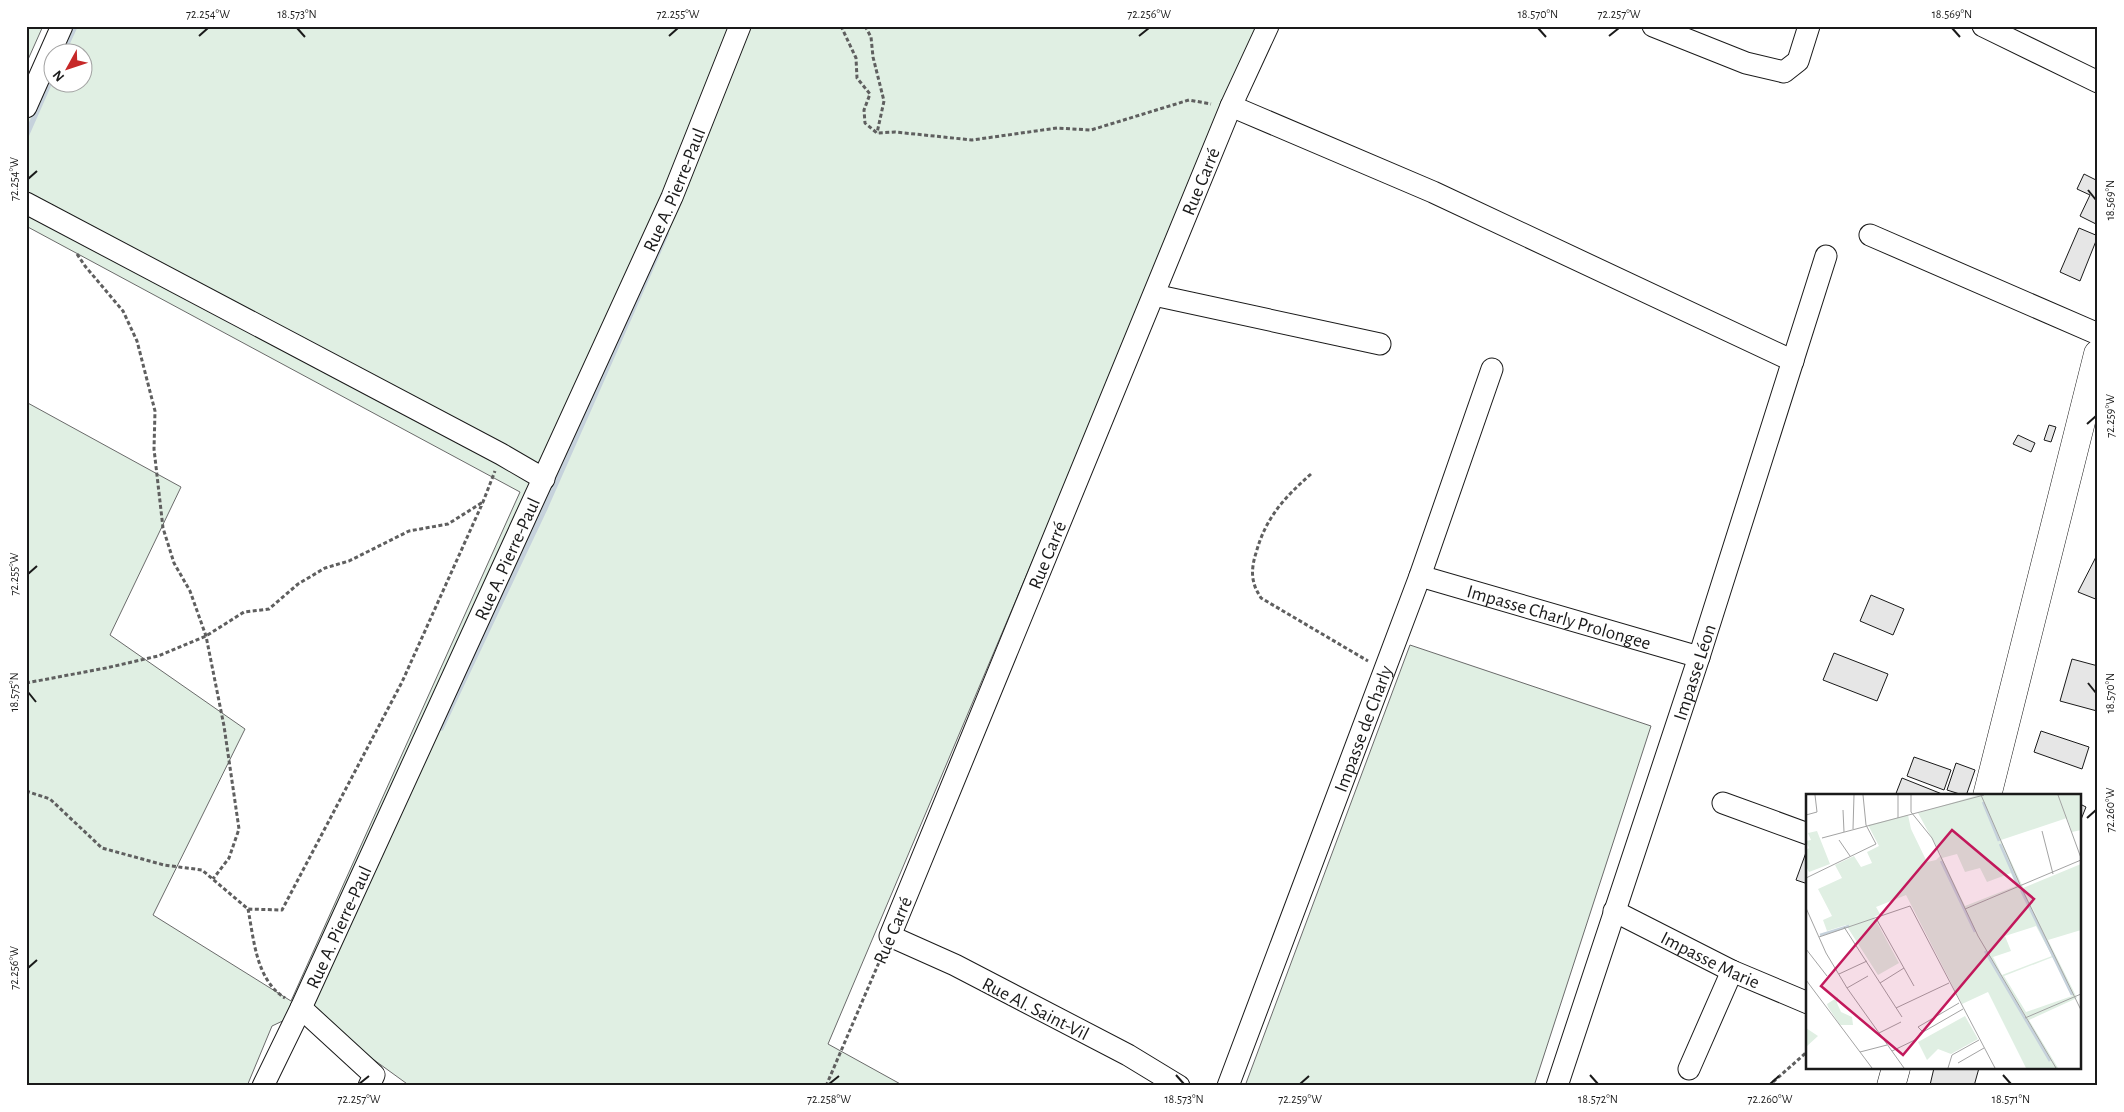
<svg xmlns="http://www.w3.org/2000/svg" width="2124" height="1112" viewBox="0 0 2124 1112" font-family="'Alegreya Sans',sans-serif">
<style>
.green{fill:#e0efe3;stroke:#6a6a6a;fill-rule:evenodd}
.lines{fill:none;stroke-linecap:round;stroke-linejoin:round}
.stream{stroke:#c6d2dc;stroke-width:5.5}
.building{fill:#e6e6e6;stroke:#1a1a1a}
.minor-casing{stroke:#1a1a1a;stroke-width:23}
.major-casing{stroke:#1a1a1a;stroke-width:29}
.path{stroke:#5f5f5f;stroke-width:3;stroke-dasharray:4 2.5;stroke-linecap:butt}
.minor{stroke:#fff;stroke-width:21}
.major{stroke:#fff;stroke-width:28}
.ticks{fill:none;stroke:#1a1a1a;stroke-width:2}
.labels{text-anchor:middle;stroke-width:4;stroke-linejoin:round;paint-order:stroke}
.street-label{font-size:19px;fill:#1a1a1a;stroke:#fff}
.inset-river{fill:none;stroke:#c6d2dc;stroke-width:2.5}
.inset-road{fill:none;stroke:#a3a3a3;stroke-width:1}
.view{fill:#c2185b;fill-opacity:0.15;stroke:#c2185b;stroke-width:2.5}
.inset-edge{fill:none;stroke:#1a1a1a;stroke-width:2.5}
.neatline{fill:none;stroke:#1a1a1a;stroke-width:2}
.ticks-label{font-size:12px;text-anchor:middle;fill:#1a1a1a}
</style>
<rect width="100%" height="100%" fill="#fff"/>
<path class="green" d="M26 26H43L26 64Z
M56 26H1259L828 1044 904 1086H410L341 1036 291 1017 272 1026 247 1086H26V402L181 487 110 635 245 729 153 915 291 1001 520 492 26 226V89ZM52 52H82V82H52Z
M1410 645 1651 726 1534 1086H1245Z"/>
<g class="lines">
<path class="stream" d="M63 52 75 26
M26 136 52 77
M441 728 545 508 666 234"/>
</g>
<path class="building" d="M2084 174 2098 181V225L2080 216 2090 195 2077 189Z
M2079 228 2098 236 2080 281 2060 272Z
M2049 425 2056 427 2051 442 2044 440Z
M2018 435 2035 443 2031 452 2013 444Z
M2098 553V600L2078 592Z
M1871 595 1904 609 1893 635 1860 621Z
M1834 653 1888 674 1877 701 1823 680Z
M2072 659 2098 666 2097 711 2060 701Z
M2041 731 2089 747 2082 769 2034 752Z
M1914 757 1951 770 1944 790 1907 776Z
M1956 763 1975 770 1966 796 1947 790Z
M1902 778 1947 796H1895Z
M2080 804 2086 807 2080 822Z
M1808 847V884L1796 880Z
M1934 1068H1979L1974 1086H1933L1930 1085Z"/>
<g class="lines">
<g class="minor-casing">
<g id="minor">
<path d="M1653 26 1746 63 1784 72 1798 61 1809 26"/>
<path d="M1983 26 2098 82"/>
<path d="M1231 106 1433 192 1793 361"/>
<path d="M26 107 62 26"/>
<path d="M26 203 501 454 544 479"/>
<path d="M1870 235 2098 334"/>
<path d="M1154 295 1380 344"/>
<path id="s1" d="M1420 576 1699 657"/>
<path d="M1723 803 1808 834"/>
<path id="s2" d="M1614 911 1732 971 1808 1003"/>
<path d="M301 1008 374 1075 369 1086"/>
<path d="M1689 1069 1732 971"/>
<path id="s3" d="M263 1086 301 1008 672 197 740 26"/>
<path id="s4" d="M1179 1086 1128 1055 955 965 890 936 1231 106 1268 26"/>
<path id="s5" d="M1228 1086 1420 576 1492 369"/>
<path id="s6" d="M1557 1086 1699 657 1826 256"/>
</g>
</g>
<g class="major-casing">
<path id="major" d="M1987 796 2098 354
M1891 1086 1896 1068"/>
</g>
<path class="path" d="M841 26 856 58 857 78 870 94 864 110 865 123 877 133 895 132 972 140 1057 128 1091 130 1189 100 1211 104
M865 26 871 37 873 57 884 101 877 133
M77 254 85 266 123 311 137 341 155 411 154 449 163 528 174 563 190 591 206 636 224 726 239 829 229 858 213 879
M1311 474C1284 498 1266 517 1256 553 1253 562 1251 574 1254 583 1255 588 1258 593 1261 598L1368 661
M26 683 106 668 158 656 206 636 244 612 269 609 298 584 325 568 349 561 409 531 448 524 483 502
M26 791 50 799 102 848 164 865 202 870 248 909 282 910 402 682 483 502 495 471
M248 909C254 940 256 980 285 998
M1773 1082 1808 1051
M826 1086 883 953"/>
<use href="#minor" class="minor"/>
<use href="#major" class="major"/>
</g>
<path class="ticks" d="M297 28 305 37M1538 28 1546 37M1952 28 1960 37M199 36 208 28M669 36 678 28M1139 36 1149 28M1609 36 1619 28M28 179 37 171M2088 190 2096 200M2087 424 2096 416M28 574 37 566M2088 683 2096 693M28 692 36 702M2087 818 2096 810M28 968 37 960M1176 1075 1184 1084M1590 1075 1598 1084M2003 1075 2011 1084M359 1084 369 1076M829 1084 839 1076M1300 1084 1309 1076M1770 1084 1779 1076"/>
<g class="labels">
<g class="street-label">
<text dy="7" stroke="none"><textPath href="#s4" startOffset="1142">Rue Carré</textPath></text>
<text dy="7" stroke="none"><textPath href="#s3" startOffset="986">Rue A. Pierre-Paul</textPath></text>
<text dy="7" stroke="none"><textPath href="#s4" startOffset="738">Rue Carré</textPath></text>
<text dy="7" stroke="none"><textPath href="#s3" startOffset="581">Rue A. Pierre-Paul</textPath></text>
<text dy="7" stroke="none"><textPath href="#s1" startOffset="145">Impasse Charly Prolongee</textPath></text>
<text dy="7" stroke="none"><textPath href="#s6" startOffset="436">Impasse Léon</textPath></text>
<text dy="7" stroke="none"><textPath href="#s5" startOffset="382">Impasse de Charly</textPath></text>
<text dy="7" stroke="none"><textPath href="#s3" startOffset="176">Rue A. Pierre-Paul</textPath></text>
<text transform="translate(892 930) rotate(-67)" y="7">Rue Carré</text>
<text dy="7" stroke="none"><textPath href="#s2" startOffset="108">Impasse Marie</textPath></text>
<text transform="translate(1036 1008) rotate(27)" y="7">Rue Al. Saint-Vil</text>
</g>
</g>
<g transform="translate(1806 794)">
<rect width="275" height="275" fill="#fff"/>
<path d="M172 1H275V36L266 38 261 24 195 46 237 136 217 94 275 70V136L242 146 271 204 223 226 252 274H220L182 198 156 210 100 101 70 113 74 120 68 123 93 169 72 181 40 131 21 137 17 126 26 122 12 95 36 84 29 71 48 62 55 73 66 69 61 58 73 52 62 31 102 21 105 35 121 68 130 66 135 61 112 19ZM151 60 159 78 174 74 181 88 205 79 210 92 159 112 136 64ZM230 132 246 162 196 181 187 163 205 157 199 142ZM247 163 266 202 220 218 198 182ZM11 37 24 70 3 78 0 72V56L3 54 0 47 5 46 2 39ZM32 203 31 209 35 218 46 223 47 231H34L22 213 21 210ZM159 222 172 245 145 260 132 255 121 266 112 248ZM0 234 12 242 0 253Z" fill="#e0efe3" fill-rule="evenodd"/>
<path class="inset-river" d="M177 8 193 47M194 50 212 91M135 67 169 138M215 96 266 201M14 141 43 132M179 157 244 267"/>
<path class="inset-road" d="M92 1V24M105 1V18L126 44 172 142 250 274M175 1 215 93 275 216M252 1 275 64M37 16 38 38M0 21 11 18 9 1M47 35 48 1M236 37 247 80M16 44 178 1M33 46 44 62M0 84 70 50 60 31 57 1M0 114 20 159 41 194 98 274M159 115 275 66M71 126 108 192M38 133 96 223M13 143 104 112 189 274M0 155 21 182M33 180 61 167M0 186 66 274M74 189 98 174M41 194 62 182M153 209 112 233 117 238 157 215M90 214 143 189M219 224 275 200M73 239 95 228M86 257 111 245 115 238M54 258 81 251M152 269 178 254M142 274 146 261 173 246"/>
<path class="view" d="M146 36 228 105 97 261 15 192Z"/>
<rect width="275" height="275" class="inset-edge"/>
</g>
<rect width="2124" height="1112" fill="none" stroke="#ffffff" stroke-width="55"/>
<g transform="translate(68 68) rotate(230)"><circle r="24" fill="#ffffff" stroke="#a3a3a3"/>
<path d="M0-4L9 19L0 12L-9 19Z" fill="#c62828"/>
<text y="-8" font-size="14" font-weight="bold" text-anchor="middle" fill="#1a1a1a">N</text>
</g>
<rect x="28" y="28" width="2068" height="1056" class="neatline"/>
<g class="ticks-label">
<text x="208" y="18">72.254°W</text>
<text x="297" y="18">18.573°N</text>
<text x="678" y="18">72.255°W</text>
<text x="1149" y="18">72.256°W</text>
<text x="1538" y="18">18.570°N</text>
<text x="1619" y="18">72.257°W</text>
<text x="1952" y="18">18.569°N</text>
<text transform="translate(14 179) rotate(-90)" y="4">72.254°W</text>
<text transform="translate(2110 200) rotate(-90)" y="4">18.569°N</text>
<text transform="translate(2110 416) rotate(-90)" y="4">72.259°W</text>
<text transform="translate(14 574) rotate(-90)" y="4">72.255°W</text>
<text transform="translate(14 692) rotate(-90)" y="4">18.575°N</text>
<text transform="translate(2110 693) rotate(-90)" y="4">18.570°N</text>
<text transform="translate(2110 810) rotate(-90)" y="4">72.260°W</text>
<text transform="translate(14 968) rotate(-90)" y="4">72.256°W</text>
<text x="359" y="1103">72.257°W</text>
<text x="829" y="1103">72.258°W</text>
<text x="1184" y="1103">18.573°N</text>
<text x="1300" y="1103">72.259°W</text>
<text x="1598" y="1103">18.572°N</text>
<text x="1770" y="1103">72.260°W</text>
<text x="2011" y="1103">18.571°N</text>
</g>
</svg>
